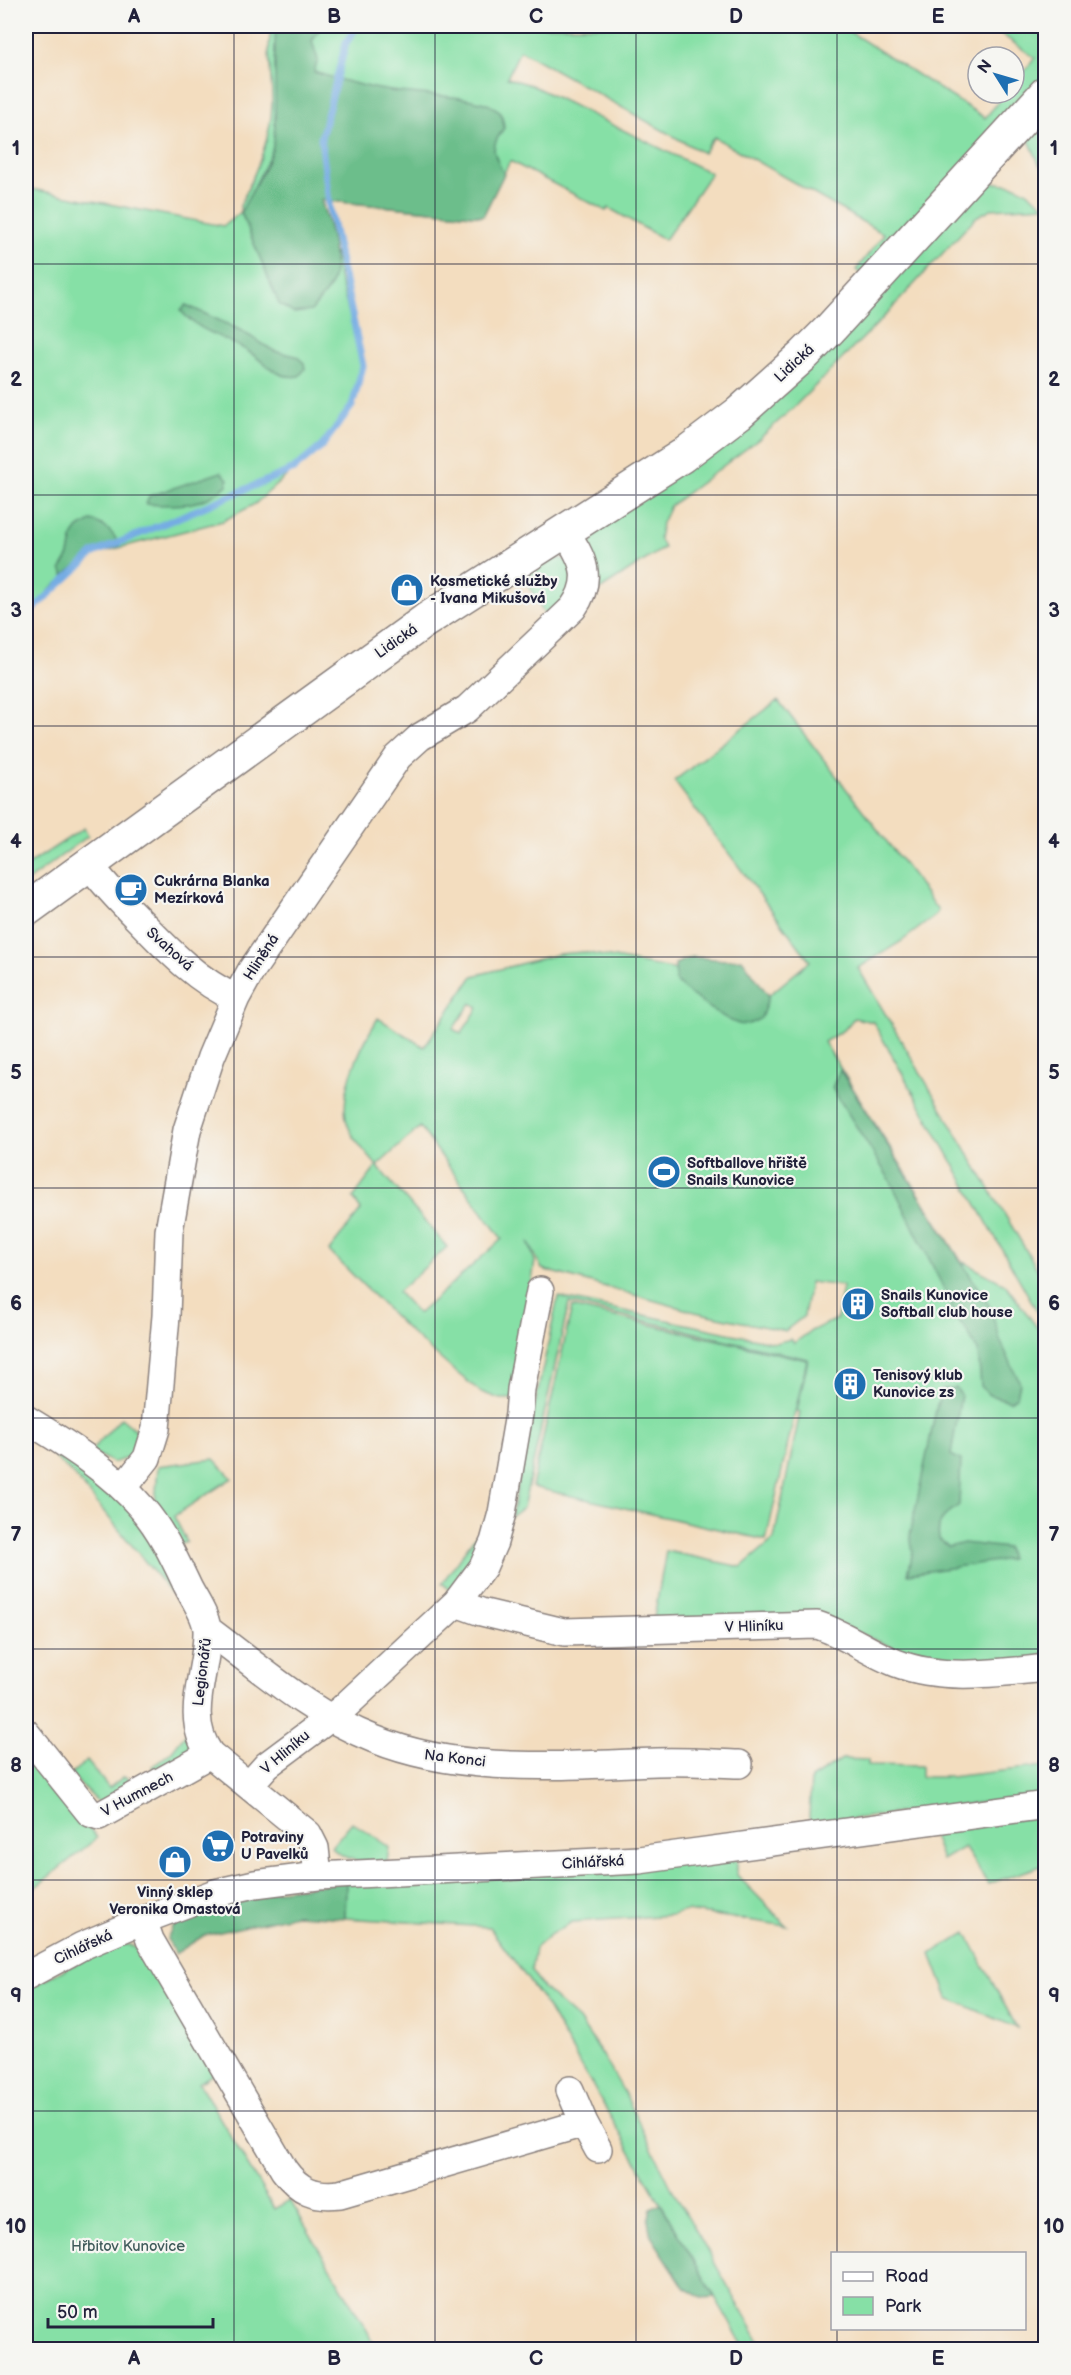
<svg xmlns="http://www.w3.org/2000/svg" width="1071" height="2375" viewBox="0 0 1071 2375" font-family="'Balsamiq Sans',sans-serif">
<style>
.green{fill:#86e0a6;stroke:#548170;stroke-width:1.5;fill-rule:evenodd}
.forest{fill:#6cbe8b;stroke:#477063;stroke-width:1.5}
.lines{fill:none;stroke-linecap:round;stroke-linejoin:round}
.stream{stroke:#74ace3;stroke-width:7}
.minor-casing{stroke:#8a807d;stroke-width:30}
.major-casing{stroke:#8a807d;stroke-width:36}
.minor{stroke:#fff;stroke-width:27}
.major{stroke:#fff;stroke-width:33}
.grid{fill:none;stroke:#22223b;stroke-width:1.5;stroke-opacity:0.55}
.labels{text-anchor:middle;stroke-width:4.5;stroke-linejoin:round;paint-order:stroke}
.street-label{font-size:15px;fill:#22223b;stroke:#f6f6f2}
.poi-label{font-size:15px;font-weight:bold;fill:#22223b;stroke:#f6f6f2;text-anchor:start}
.park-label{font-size:15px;fill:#405b5b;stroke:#f6f6f2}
.neatline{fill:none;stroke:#22223b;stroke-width:2}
.grid-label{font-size:20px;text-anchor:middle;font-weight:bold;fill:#22223b}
</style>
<rect width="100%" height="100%" fill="#f6f6f2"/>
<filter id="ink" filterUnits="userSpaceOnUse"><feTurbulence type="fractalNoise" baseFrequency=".0167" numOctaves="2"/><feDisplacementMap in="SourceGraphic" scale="12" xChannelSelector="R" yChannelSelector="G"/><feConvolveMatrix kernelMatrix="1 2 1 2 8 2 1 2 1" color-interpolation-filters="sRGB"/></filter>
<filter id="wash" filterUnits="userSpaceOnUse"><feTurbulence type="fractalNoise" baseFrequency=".008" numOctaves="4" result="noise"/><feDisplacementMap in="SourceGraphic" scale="24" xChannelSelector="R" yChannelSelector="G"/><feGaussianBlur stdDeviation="1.35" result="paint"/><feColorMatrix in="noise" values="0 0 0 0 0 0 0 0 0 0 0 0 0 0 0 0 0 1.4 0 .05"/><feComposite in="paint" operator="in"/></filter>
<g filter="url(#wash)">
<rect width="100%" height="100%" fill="#f3ddbf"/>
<path class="green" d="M272 26H276L278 93 273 149 241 213 280 303 311 310 331 286 335 252 339 277 359 349 362 373 354 402 323 443 255 504 223 521 95 554 51 588 26 621V188L223 226 241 212 240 206C255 173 271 141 272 104 273 78 265 51 272 26Z
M321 26H841L985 118 1006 93H1014V84L1035 58 990 26H1045V76L862 275 856 270 884 234 714 137 703 153 520 50 507 78 531 85 711 173 665 240 609 208 606 211 510 161 483 216 320 200 308 109 316 58 312 41Z
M1045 111V150L1040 166 1026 133Z
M981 182C1015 184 1019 183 1045 206L991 209 976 217 884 317 793 408 759 439 670 506 662 523 659 538 664 548 590 596 591 543 598 527Z
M559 558 573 562 575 583 548 621 523 575 548 561Z
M778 700 914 877 938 911 935 916 902 941 858 968 1045 1282V1325L873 1022 854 1018 845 1029 824 1042 961 1261 1005 1284 1045 1338V1661H924L850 1629 654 1618 666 1551 741 1567 774 1539 800 1412 797 1411 808 1359 569 1303 523 1508 511 1517 558 1297 775 1343 791 1339 794 1343 811 1331 837 1319 843 1286 810 1282 804 1316 785 1331 695 1312 542 1269 528 1241 535 1261 514 1399H500L481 1392 452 1369 411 1333 329 1251 361 1210 353 1198 377 1166C368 1155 357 1144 351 1132 333 1101 361 1046 378 1018L424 1047 473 976 559 954 583 952 740 982 769 995 810 961 674 781ZM471 1003 478 1008 461 1034 453 1029ZM420 1127 502 1239 418 1314 398 1292 447 1247 377 1166Z
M84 828 88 836 26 882V866Z
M572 1307 807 1360 766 1540 532 1487Z
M121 1418 144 1437 135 1455 113 1463 91 1451Z
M37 1441 94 1475 135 1513 178 1588 171 1593 73 1474Z
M214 1459 232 1478 174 1516 187 1542 177 1546 155 1505 158 1466Z
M476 1535 485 1537 453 1592 442 1583Z
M186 1733 195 1744 191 1753 155 1770 152 1767 171 1752Z
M26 1746 97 1838 26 1895Z
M842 1759 868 1760V1765L921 1766V1777H950L1045 1766V1795L811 1824 809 1817 811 1779Z
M87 1761 109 1788 123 1777H127L136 1787 102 1806 70 1774Z
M1045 1815V1878L1041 1866 988 1884 964 1847 942 1860 931 1830Z
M352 1822 389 1847 387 1862C365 1862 347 1863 331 1847Z
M737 1859V1875L787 1926 686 1911 672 1915 572 1922 551 1934 535 1948 531 1971 543 1988 579 2020 602 2054 625 2094 671 2187 764 2349H745L543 2000 489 1927 345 1918 346 1882Z
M966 1933 1017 2028 948 1998 931 1954Z
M125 1944 134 1946 143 1953 215 2073 199 2083 274 2209 290 2200 378 2349 26 2350V1989L113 1945Z"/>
<path class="forest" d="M276 26H321L312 41 318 60 314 72C340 80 364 87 391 91 416 95 476 95 495 108 503 113 503 119 504 128 489 148 493 153 504 174L483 216 321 200C328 222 342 267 329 288 324 296 317 303 311 311L293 313 279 304 241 212C249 195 270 163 273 146 279 105 272 66 276 26Z
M186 305 240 330 274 351 296 356 304 363 305 369 299 376C292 377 286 377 280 374 269 369 260 359 249 352 227 338 199 332 181 311Z
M221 472 228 479 227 485C205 507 176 506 146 504L149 496Z
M91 521C103 523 116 534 119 546L97 551 64 575 61 569 69 555 73 535 78 528Z
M692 957 725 960 742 959 769 996 761 1018C755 1022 746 1026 739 1024 726 1021 686 992 676 982L675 964Z
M840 1070 990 1307 1000 1340 1020 1383 1017 1396 1010 1401 989 1395 981 1386 978 1351 965 1328 956 1318 947 1295 890 1180 832 1088Z
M956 1388 961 1395 951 1455 961 1460 959 1505C945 1515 936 1520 939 1539L949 1547 964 1543 1007 1548 1010 1559 908 1574 913 1551 910 1535 937 1405 943 1389Z
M346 1882 345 1918 295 1915 203 1936 175 1954 167 1939 172 1928 184 1917 249 1894Z
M661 2204 715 2297 702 2298 684 2287 651 2236 648 2221 651 2209Z"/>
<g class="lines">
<path class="stream" d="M26 616 94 553 294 469 322 446 352 406 363 366 330 211 321 138 346 43 357 26"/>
</g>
</g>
<g filter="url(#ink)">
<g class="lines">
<g class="minor-casing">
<path id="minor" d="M88 863C103 883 120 901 138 919 167 949 197 981 236 998
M26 1419C67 1444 111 1471 142 1508 162 1531 175 1560 188 1587 195 1601 208 1618 207 1633 207 1674 183 1716 210 1754L308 1834 315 1848 318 1876
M124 1487 147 1458 156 1429 166 1316 169 1231 187 1130 211 1057 236 998 251 971 398 757 420 737 467 709 573 608C594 578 583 559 565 531
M456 1603 481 1612 564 1632 817 1625C845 1634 868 1652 896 1663 942 1681 997 1673 1046 1668
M207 1629C260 1668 312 1715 374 1739 463 1775 563 1765 657 1762 684 1761 712 1763 739 1764
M26 1733 90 1813 99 1816 210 1754
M250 1784 267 1765 342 1709 456 1603 483 1567 494 1542 502 1513 519 1414 521 1389 540 1291
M143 1920 150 1940 284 2170C299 2191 315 2197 340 2194L584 2123 598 2149
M26 1976 82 1946 143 1920 215 1893 255 1884 318 1876 639 1860 1046 1805
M570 2090 584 2123"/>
</g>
<g class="major-casing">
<path id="major" d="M26 910 426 620 682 456 739 413 804 355 829 330 1046 93"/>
</g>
<use href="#minor" class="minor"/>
<use href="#major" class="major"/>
</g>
</g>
<path class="grid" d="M234 26V2350M435 26V2350M636 26V2350M837 26V2254M26 264H1046M26 495H1046M26 726H1046M26 957H1046M26 1188H1046M26 1418H1046M26 1649H1046M26 1880H1046M26 2111H1046M837 2328V2350"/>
<defs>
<g id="shop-disc" transform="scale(1.725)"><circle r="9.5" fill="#1f6fb2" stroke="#f6f6f2"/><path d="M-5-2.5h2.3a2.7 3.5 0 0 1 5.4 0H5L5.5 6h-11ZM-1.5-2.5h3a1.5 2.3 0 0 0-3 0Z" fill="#fff"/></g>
<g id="cafe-disc" transform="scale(1.725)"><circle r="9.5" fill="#1f6fb2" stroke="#f6f6f2"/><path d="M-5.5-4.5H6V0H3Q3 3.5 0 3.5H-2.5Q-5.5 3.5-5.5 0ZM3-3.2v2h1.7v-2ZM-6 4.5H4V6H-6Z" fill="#fff"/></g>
<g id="stadium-disc" transform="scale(1.725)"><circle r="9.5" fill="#1f6fb2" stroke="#f6f6f2"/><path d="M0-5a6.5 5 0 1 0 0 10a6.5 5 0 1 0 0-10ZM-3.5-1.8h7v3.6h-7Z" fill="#fff"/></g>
<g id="building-disc" transform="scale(1.725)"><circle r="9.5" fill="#1f6fb2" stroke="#f6f6f2"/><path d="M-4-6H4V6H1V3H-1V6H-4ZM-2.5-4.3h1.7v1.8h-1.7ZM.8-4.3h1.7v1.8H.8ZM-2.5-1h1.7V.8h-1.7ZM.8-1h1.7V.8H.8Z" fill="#fff"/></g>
<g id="supermarket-disc" transform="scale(1.725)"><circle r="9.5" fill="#1f6fb2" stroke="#f6f6f2"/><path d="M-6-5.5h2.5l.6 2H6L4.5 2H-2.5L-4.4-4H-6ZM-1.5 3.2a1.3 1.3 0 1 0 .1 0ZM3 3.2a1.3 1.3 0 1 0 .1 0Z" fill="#fff"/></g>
</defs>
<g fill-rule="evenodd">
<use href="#shop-disc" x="407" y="590"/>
<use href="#cafe-disc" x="131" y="890"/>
<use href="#stadium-disc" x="664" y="1172"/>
<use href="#building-disc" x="858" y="1304"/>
<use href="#building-disc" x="850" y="1384"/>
<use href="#supermarket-disc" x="218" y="1846"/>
<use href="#shop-disc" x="175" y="1862"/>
</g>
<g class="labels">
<g class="street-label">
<text transform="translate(794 363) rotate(-43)" y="5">Lidická</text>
<text transform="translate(396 641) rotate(-35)" y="5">Lidická</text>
<text transform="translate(170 949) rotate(42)" y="5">Svahová</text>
<text transform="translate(261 957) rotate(-57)" y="5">Hliněná</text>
<text transform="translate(754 1626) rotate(-2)" y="5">V Hliníku</text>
<text transform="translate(202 1672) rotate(-83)" y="5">Legionářů</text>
<text transform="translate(285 1752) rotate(-40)" y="5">V Hliníku</text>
<text transform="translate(455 1758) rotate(7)" y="5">Na Konci</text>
<text transform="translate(137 1794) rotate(-28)" y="5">V Humnech</text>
<text transform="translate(593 1862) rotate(-3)" y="5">Cihlářská</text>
<text transform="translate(83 1947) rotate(-25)" y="5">Cihlářská</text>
</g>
<g class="poi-label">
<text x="430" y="586">Kosmetické služby<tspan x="430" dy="17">- Ivana Mikušová</tspan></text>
<text x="154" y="886">Cukrárna Blanka<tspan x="154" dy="17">Mezírková</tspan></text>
<text x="687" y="1168">Softballove hřiště<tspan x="687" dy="17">Snails Kunovice</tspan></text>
<text x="881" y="1300">Snails Kunovice<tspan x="881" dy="17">Softball club house</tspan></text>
<text x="873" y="1380">Tenisový klub<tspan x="873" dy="17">Kunovice zs</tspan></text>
<text x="241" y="1842">Potraviny<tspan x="241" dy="17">U Pavelků</tspan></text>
<text x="175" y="1897" text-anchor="middle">Vinný sklep<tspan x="175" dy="17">Veronika Omastová</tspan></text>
</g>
<g class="park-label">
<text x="128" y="2251">Hřbitov Kunovice</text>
</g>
</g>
<rect width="1071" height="2375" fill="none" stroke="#f6f6f2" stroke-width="66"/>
<rect x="831" y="2252" width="195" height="78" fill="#f6f6f2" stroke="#a1a1a9" stroke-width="1.5"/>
<rect x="843" y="2272" width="30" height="9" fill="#ffffff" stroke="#a1a1a9" stroke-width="1.5"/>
<text x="885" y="2282" font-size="18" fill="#22223b">Road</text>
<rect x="843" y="2297" width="30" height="18" fill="#86e0a6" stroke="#a1a1a9" stroke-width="1.5"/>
<text x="885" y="2312" font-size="18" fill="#22223b">Park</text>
<g transform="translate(996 75) rotate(307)"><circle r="28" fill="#f6f6f2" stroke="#a1a1a9" stroke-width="1.5"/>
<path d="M0-4.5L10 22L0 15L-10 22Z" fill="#1f6fb2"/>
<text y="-9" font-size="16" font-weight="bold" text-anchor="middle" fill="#22223b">N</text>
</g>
<path d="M48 2318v9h165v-9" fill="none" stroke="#22223b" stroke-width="3"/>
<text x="57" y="2318" font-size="18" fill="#22223b" stroke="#f6f6f2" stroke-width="4.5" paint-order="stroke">50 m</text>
<rect x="33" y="33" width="1005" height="2309" class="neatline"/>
<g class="grid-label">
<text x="134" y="23">A</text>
<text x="334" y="23">B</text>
<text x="536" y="23">C</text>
<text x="736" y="23">D</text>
<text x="938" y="23">E</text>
<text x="16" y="155">1</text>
<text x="1054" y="155">1</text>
<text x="16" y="386">2</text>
<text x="1054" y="386">2</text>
<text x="16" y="617">3</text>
<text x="1054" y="617">3</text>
<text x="16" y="848">4</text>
<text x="1054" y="848">4</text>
<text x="16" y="1079">5</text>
<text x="1054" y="1079">5</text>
<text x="16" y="1310">6</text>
<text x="1054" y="1310">6</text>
<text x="16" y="1541">7</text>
<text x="1054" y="1541">7</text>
<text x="16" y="1772">8</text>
<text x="1054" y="1772">8</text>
<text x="16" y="2002">9</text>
<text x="1054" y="2002">9</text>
<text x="16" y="2233">10</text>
<text x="1054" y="2233">10</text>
<text x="134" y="2365">A</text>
<text x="334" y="2365">B</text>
<text x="536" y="2365">C</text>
<text x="736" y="2365">D</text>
<text x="938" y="2365">E</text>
</g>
</svg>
